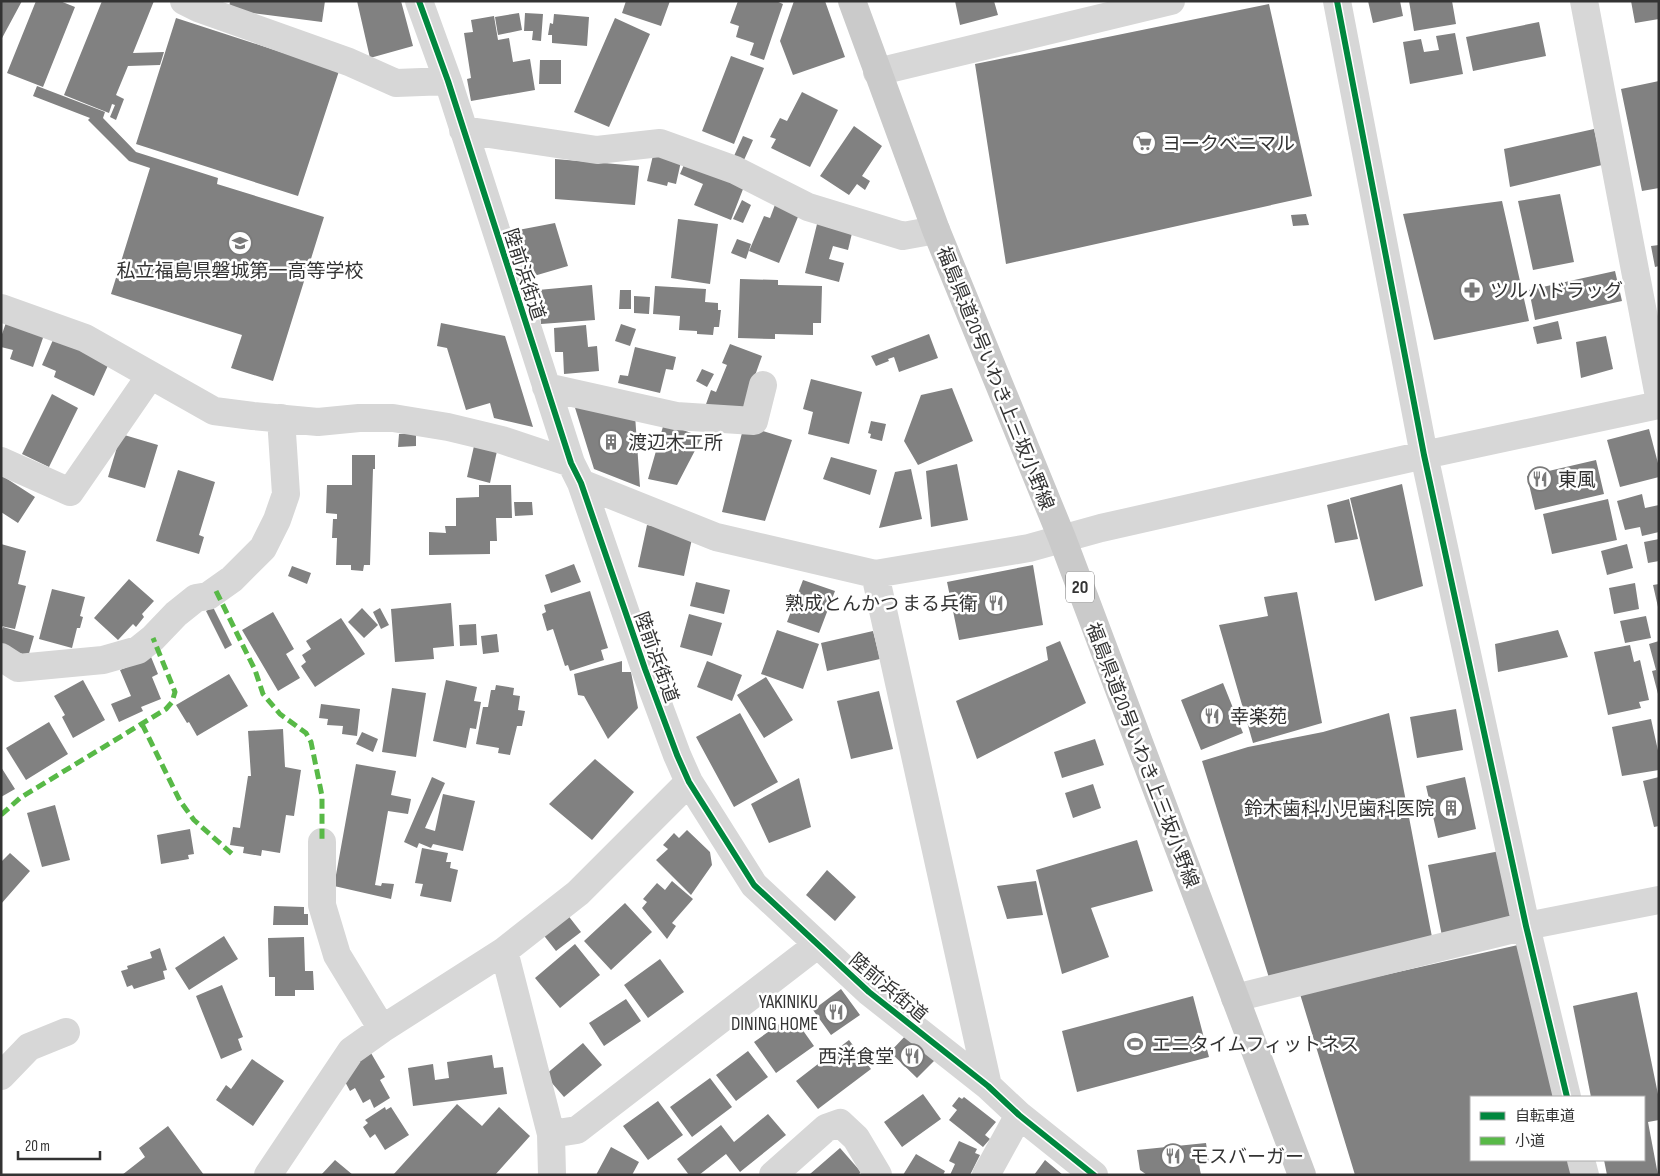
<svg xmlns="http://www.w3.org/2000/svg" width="1660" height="1176" viewBox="0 0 1660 1176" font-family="'Sofia Sans Condensed','Noto Sans JP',sans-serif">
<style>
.building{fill:#818181}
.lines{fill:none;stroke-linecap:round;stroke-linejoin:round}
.minor{stroke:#d7d7d7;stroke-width:28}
.major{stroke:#cacaca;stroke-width:28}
.quiet{stroke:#58b947;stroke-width:5;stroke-dasharray:10 5;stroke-linecap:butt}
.cycleway-casing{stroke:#fff;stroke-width:9}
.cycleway{stroke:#00873e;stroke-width:6}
.labels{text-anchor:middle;stroke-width:5;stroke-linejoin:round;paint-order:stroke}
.shield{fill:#fff;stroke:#707070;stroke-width:1}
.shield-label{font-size:18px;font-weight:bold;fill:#333}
.poi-label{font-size:19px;fill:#333;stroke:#fff;text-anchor:start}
.street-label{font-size:19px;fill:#333;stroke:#fff}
</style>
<rect width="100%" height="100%" fill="#fff"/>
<path class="building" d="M1 1H22L1 40Z
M36 1H60L75 7 43 87 7 73Z
M102 1H154L133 53 164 52 160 65 128 66 116 95 124 99 116 120 110 117 115 105 112 104 109 113 64 95Z
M230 1H325L322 22 229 10Z
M357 1H401L413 46 370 58Z
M626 1H670L661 26 622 13Z
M738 1H776L783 4 764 60 750 55 754 43 736 37 739 26 730 23Z
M794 1H825L845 57 793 75 780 41Z
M955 1H994L998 15 960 25Z
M1368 1H1400L1403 16 1373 23Z
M1409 1H1452L1456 24 1414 31Z
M1631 1H1659V19L1635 23Z
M1269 4 1312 196 1006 264 975 64Z
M519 13 522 30 498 35 495 17Z
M525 13 543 14 541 41 532 40 533 31H524Z
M554 14 589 17 587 46 552 43V35H548L550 23 553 24Z
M494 16 498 40 509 38 513 62 530 59 535 90 471 101 467 79 471 78 464 33 473 32 471 20Z
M176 18 339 71 298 196 136 144Z
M615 18 650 34 609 127 574 112Z
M1539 22 1546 56 1473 71 1466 37Z
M1455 33 1463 74 1410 84 1403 42 1421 39 1424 52 1439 50 1436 36Z
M731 56 764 68 734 144 702 131Z
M540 60H561V84H539Z
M1659 81V188L1642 191 1621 89Z
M37 86 105 112 103 118 136 152 218 178 217 184 324 217 273 381 231 368 242 335 111 294 150 168 129 161 88 120 90 118 33 96Z
M802 92 838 110 810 167 771 148 776 139 770 137 780 118 787 121Z
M854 126 882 146 862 176 870 181 865 190 857 184 849 195 820 176Z
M1594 129 1602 165 1510 187 1504 149Z
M743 136 753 140 744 160 734 156Z
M654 151 682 157 676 184 668 182 667 186 647 181Z
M555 159 639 166 635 205 555 199Z
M686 160 745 184 731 220 694 205 703 184 680 174Z
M1560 194 1574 262 1533 270 1518 201Z
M742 200 751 205 743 223 733 219Z
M1502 201 1529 321 1434 340 1403 214Z
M776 202 800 212 779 263 749 251 764 216 770 218Z
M1306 214 1309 225 1293 226 1291 215Z
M678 219 718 224 710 284 671 278Z
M818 220 853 229 848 250 833 246 829 259 844 263 839 282 805 273Z
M555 223 568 266 527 278 513 231Z
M737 239 751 244 746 259 731 253Z
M1659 245V266L1655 267 1651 246Z
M1615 271 1622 301 1535 320 1529 290Z
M740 279 778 280V285L822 286 821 323H813V335L775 334V339L738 338Z
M592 285 595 320 541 324 538 290Z
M655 286 706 289 705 302 718 303V310H721L719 327H714L713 335 697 334V331L679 330 680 316 653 314Z
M620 290H631V309H619Z
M634 296 650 297 649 314 634 313Z
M8 317 46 329 33 367 10 359 13 350 1 347V337Z
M1558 321 1562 339 1537 344 1533 327Z
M441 323 505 336 533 427 494 418 490 403 466 410 447 348 437 346Z
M621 324 636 329 630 346 615 341Z
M586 325 588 347 597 346 599 371 564 374 563 352H555L554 328Z
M56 333 111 359 94 396 54 377 56 371 42 365Z
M929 334 938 358 899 372 894 357 888 359 889 361 876 366 871 356Z
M1606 336 1613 369 1581 378 1576 342Z
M730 344 762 356 739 420 705 407 711 390 716 392 727 365 722 363Z
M635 347 676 357 673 370 666 369 660 393 618 383 620 375 628 376Z
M702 369 714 374 707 387 696 381Z
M811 379 862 392 849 444 808 434 813 412 803 409Z
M952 388 973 441 918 465 904 441 921 395Z
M52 394 78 408 49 467 22 454Z
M572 398 635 415 640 487 594 469Z
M871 421 886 424 882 441 870 438 871 434 868 433Z
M664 423 702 437 677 485 648 479Z
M744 425 792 440 765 521 722 512Z
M1649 429 1659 467V477L1620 487 1607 440Z
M416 433V446L398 447 399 434Z
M121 434 158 445 145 488 108 477Z
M474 446 497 451 490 483 467 477Z
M352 455H375V469H373L370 565H364L363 571 351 570V565H336L337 538H332L333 519H337V514L326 513 327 485H352Z
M831 457 877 470 870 495 823 479Z
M1596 460 1604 494 1535 510 1527 476Z
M957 464 968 520 931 527 926 471Z
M911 469 922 519 879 528 895 472Z
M178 470 215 482 199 535 204 537 199 554 156 541Z
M1 475 35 497 18 523 1 512Z
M1402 484 1423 586 1375 601 1350 498Z
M479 485H511L512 518H496L497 541H490V554L429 555V532L446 533 445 526H456V498L479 497Z
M1642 494 1645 508 1659 505V532L1642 536 1640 527 1625 530 1617 501Z
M1349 499 1358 539 1335 543 1327 505Z
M1608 499 1617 540 1552 554 1543 514Z
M514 502H532L533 515 515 516Z
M647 525 693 534 684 576 638 567Z
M1659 539V561L1648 563 1644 542Z
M1 544 26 551 18 584 26 586 15 629 1 626Z
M1627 544 1633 568 1607 575 1601 551Z
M574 564 581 582 551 593 545 575Z
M1033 565 1043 625 959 640 947 582Z
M292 566 311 573 307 584 288 576Z
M129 579 154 601 142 614 144 617 136 627 133 624 118 640 94 618Z
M803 580 835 591 819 633 787 622Z
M696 582 730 590 724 614 690 606Z
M1635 583 1639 609 1614 614 1609 588Z
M1659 584V606L1658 607 1653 585Z
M52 589 85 597 80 616 83 617 80 628H77L72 648 39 639Z
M590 591 608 648 601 650 604 660 570 671 568 665 565 666 553 629 547 631 542 614 546 612 544 605Z
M1297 592 1322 723 1253 743 1219 625 1268 616 1264 597Z
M451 603 454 646 433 648 434 659 395 662 391 609Z
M213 607 232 645 225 649 206 611Z
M362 608 378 625 364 638 348 622Z
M380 608 389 625 381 629 373 612Z
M273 612 294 649 286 654 300 678 278 691 242 630Z
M689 614 722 623 712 656 680 647Z
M1646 616 1651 638 1625 643 1620 621Z
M341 618 365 654 315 687 301 666 306 662 302 655 311 649 306 641Z
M476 624 477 645 460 646 459 625Z
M3 627 34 636 28 657 1 649V633Z
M777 630 819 644 803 689 761 674Z
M1558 630 1568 657 1498 672 1495 644Z
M873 631 880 659 827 671 821 643Z
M497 634 499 652 483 654 481 636Z
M1060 641 1086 703 977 759 956 701 1048 660 1046 647Z
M1659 641V694H1658L1652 671 1656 670 1649 644Z
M1630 645 1634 662 1640 660 1649 700 1639 702 1641 708 1608 715 1594 652Z
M149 652 158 674 152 677 161 699 141 707 143 711 119 722 111 704 131 696 120 670 140 662Z
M622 661V672H631L638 708 608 739 584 696 578 695 574 674Z
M707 661 742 675 732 701 697 687Z
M229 674 248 706 197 736 189 722 187 723 176 705Z
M766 677 793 720 764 738 737 695Z
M83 680 105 720 73 738 62 717 65 715 54 696Z
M446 680 477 687 474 701 481 702 476 729 470 728 466 748 433 741Z
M1223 683 1243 733 1201 750 1181 700Z
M496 685 514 688 513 695 520 696 518 710 525 711 522 726H517L510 755 498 753 499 748 476 744 483 707H488L491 690H495Z
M392 688 426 693 416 757 382 752Z
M879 691 893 749 851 759 837 701Z
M321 704 360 709 357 736 342 734 343 726 327 725 328 719 319 718Z
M1456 709 1463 750 1417 758 1410 717Z
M740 713 778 782 734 807 696 737Z
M1389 713 1432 937 1270 981 1202 761 1248 747 1323 732Z
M1651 719 1659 755V770L1622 776 1612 727Z
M49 722 68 754 26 780 6 748Z
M283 729 285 767 301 770 294 816 286 815 280 853 262 850 261 856 243 853 244 847 230 845 233 827 240 828 248 776H251L248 731Z
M362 732 378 739 373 752 356 744Z
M1095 739 1104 765 1062 778 1054 752Z
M595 759 634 792 592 840 549 804Z
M356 764 396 771 391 795 411 799 408 814 388 811 375 885 381 886 382 883 394 884 391 899 334 886Z
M1 767 15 789 1 797Z
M432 777 445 783 425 828 435 831 443 794 475 801 463 851 433 844 431 848 419 843 417 848 404 842Z
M1465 777 1476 829 1438 838 1426 786Z
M1659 777V826L1654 827 1643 781Z
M799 778 811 827 769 843 751 804Z
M1093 784 1101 808 1073 818 1065 793Z
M55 805 70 860 42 867 27 813Z
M190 829 194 854 188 855 189 859 161 864 157 835Z
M687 830 710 852 712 865 691 895 656 860 668 849 663 845 674 833 679 838Z
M1137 840 1153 891 1091 908 1109 957 1062 974 1036 870Z
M422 848 448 853 446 862H451L450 868 458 870 451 902 420 896 423 884 415 883Z
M1500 851 1514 922 1442 936 1428 865Z
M10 853 30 871 1 904V862Z
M827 870 856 897 835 921 806 895Z
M672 881 693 899 672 923 676 926 667 939 642 908 647 902 643 899 657 883 665 890Z
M1036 881 1043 915 1007 919 997 886Z
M625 903 652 932 611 970 584 941Z
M274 906 304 907V914H308V925H273Z
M563 909 581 932 556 951 538 928Z
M224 936 238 959 189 990 175 968Z
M304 937 305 971H313L314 990H295V996H275V977H269L268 938Z
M575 944 600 975 560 1008 535 978Z
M1518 945 1556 1097H1471V1160H1572L1575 1175H1355L1300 994Z
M160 948 167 970 163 971 165 979 134 989 132 985 127 987 121 971 128 969 127 966 152 958 150 952Z
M660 959 684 992 648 1018 624 985Z
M222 985 243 1037 238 1039 242 1050 221 1059 196 996Z
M841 989 860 1015 831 1035 813 1010Z
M1637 992 1659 1099V1120L1648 1122 1658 1175H1607L1604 1160H1644V1097H1591L1573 1006Z
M1193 996 1209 1057 1077 1092 1062 1031Z
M626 999 641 1021 604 1046 589 1023Z
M792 1015 814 1046 776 1073 754 1042Z
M908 1033 935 1060 917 1078 890 1052Z
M849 1040 871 1069 818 1109 796 1081Z
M583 1043 602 1065 564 1097 545 1075Z
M748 1051 768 1077 736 1101 716 1075Z
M371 1053 385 1077 380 1080 390 1098 374 1108 370 1099 363 1103 355 1088 350 1091 342 1076 344 1069Z
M492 1055 494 1068 503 1067 507 1094 413 1106 408 1068 433 1064 435 1080 449 1078 447 1062Z
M252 1059 284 1081 253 1126 216 1100 226 1085 231 1089Z
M710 1078 732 1107 692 1137 670 1107Z
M923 1094 941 1119 902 1147 884 1122Z
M959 1097 962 1099 964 1097 996 1122 985 1135 990 1139 983 1147 949 1120 957 1110 952 1106Z
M658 1101 683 1135 648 1160 623 1126Z
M457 1104 482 1126 499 1107 530 1136 495 1175H393Z
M385 1107 386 1110 391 1107 409 1135 385 1150 375 1134 370 1138 363 1127 368 1123 365 1120Z
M768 1114 786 1135 740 1172 726 1154 699 1175H689L677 1159 721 1125 734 1142Z
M168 1126 204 1175H122L145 1157 139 1148Z
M959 1141 977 1149 975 1153 980 1155 970 1175H950L955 1164 949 1161Z
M1206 1143 1209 1162 1199 1165 1201 1175H1147L1140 1170 1137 1150Z
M611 1147 639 1162 632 1175H596Z
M840 1148 861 1172 858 1175H811L810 1174Z
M916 1154 945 1171 943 1175H903Z
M335 1160 353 1175H321Z
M1045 1160 1063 1175H1034Z"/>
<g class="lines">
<path class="minor" d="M184 1 198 8 349 62 396 83 448 81
M419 1 448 81 571 463 581 483 645 669 677 755 689 782 754 885 869 992 988 1086 1019 1115 1094 1175
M1337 1 1424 455 1526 926 1567 1097
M1584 1 1659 397
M877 72 1171 1
M463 130 597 150 660 143 735 170 808 207 903 236 936 230
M1 308 85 338 214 411 253 416 318 422 359 418H393L448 427 502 440 571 463
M546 387 676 416 754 421 763 385
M1 461 70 492 150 376
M581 483 716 537 875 574 1029 548 1101 528 1424 455 1659 405
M875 574 988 1086
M1 657 18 668 103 660 138 650 153 638 176 614 196 598 208 596 232 579 263 548 277 520 286 494 281 418
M322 842V905L337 955 382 1029
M504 951 551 1134 552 1175
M1235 998 1526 926 1659 900
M1 1076 29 1047 66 1032
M551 1134 577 1130 817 945
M1581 1160 1585 1175
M268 1175 351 1051 382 1029 504 951 578 893 689 782
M773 1175 826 1128 840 1123 856 1138 878 1175
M986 1175 1019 1115"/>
<path class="major" d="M852 1 936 230 1062 538 1302 1175"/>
<path class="quiet" d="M216 591 255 670 263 694 280 714 306 733 311 742 322 796V842
M142 724 180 801 194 820 232 854
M1 815 20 798 166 709 172 702 175 692 153 638"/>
<g class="cycleway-casing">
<path id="cycleway" d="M419 1 448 81 571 463 581 483 645 669 677 755 689 782 754 885 869 992 988 1086 1019 1115 1094 1175
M1337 1 1424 455 1526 926 1567 1097"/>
</g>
<use href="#cycleway" class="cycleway"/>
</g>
<defs>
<g id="supermarket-ring" transform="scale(1.25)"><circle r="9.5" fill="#fff" stroke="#7a7a7a" stroke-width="1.5"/><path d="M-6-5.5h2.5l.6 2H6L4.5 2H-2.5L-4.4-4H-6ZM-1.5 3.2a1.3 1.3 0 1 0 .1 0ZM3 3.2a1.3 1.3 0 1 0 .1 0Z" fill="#7a7a7a"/></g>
<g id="school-ring" transform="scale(1.25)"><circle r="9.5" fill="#fff" stroke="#7a7a7a" stroke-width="1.5"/><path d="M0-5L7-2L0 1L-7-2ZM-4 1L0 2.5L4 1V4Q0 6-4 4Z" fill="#7a7a7a"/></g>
<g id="pharmacy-ring" transform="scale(1.25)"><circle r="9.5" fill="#fff" stroke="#7a7a7a" stroke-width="1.5"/><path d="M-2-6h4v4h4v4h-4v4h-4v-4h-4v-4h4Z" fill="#7a7a7a"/></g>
<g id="building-ring" transform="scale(1.25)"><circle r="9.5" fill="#fff" stroke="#7a7a7a" stroke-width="1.5"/><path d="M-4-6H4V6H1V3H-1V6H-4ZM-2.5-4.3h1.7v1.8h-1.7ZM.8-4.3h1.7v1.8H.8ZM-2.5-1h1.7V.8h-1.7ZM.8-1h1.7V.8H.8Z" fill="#7a7a7a"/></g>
<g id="restaurant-ring" transform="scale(1.25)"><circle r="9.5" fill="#fff" stroke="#7a7a7a" stroke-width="1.5"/><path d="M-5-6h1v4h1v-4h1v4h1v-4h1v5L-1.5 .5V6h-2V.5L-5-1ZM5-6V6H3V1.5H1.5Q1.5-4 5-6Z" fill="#7a7a7a"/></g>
<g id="stadium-ring" transform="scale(1.25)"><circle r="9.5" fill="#fff" stroke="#7a7a7a" stroke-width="1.5"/><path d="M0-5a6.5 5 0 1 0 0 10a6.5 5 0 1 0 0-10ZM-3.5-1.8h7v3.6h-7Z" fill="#7a7a7a"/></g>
</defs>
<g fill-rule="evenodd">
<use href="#supermarket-ring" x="1144" y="143"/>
<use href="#school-ring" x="240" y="243"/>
<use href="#pharmacy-ring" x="1472" y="290"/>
<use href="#building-ring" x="611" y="442"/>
<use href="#restaurant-ring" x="1540" y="479"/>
<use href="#restaurant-ring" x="996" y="603"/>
<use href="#restaurant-ring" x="1212" y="716"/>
<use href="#building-ring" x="1451" y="808"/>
<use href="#restaurant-ring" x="836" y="1012"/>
<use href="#stadium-ring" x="1135" y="1044"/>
<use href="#restaurant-ring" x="912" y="1056"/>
<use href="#restaurant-ring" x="1173" y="1156"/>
</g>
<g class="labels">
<rect class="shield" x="1066" y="571.5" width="28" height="31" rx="4"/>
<g class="shield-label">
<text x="1080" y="593">20</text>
</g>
<g class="poi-label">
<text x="1162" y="150">ヨークベニマル</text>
<text x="240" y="277" text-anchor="middle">私立福島県磐城第一高等学校</text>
<text x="1490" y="297">ツルハドラッグ</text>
<text x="628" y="449">渡辺木工所</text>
<text x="1558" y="486">東風</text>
<text x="978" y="610" text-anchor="end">熟成とんかつ まる兵衛</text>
<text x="1230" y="723">幸楽苑</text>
<text x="1434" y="815" text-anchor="end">鈴木歯科小児歯科医院</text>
<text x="818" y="1008" text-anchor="end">YAKINIKU<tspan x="818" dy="22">DINING HOME</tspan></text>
<text x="1152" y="1051">エニタイムフィットネス</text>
<text x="894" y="1063" text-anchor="end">西洋食堂</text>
<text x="1190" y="1163">モスバーガー</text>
</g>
<g class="street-label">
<text transform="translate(525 274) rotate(72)" y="7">陸前浜街道</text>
<text transform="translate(996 378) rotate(68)" y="7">福島県道20号いわき上三坂小野線</text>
<text transform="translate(657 657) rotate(70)" y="7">陸前浜街道</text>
<text transform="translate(1143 755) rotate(69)" y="7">福島県道20号いわき上三坂小野線</text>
<text transform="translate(889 987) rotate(40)" y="7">陸前浜街道</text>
</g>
</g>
<rect width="1660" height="1176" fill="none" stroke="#333333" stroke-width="5"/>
<rect x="1470" y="1096" width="175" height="65" fill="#ffffff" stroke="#adadad"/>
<rect x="1480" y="1112" width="25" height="8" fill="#00873e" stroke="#adadad"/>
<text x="1515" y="1121" font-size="15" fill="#333333">自転車道</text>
<rect x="1480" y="1137" width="25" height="8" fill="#58b947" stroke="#adadad"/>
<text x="1515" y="1146" font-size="15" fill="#333333">小道</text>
<path d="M18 1151v8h82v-8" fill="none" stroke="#333333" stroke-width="2.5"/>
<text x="25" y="1151" font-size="15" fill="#333333" stroke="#ffffff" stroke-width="4" paint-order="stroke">20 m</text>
</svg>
